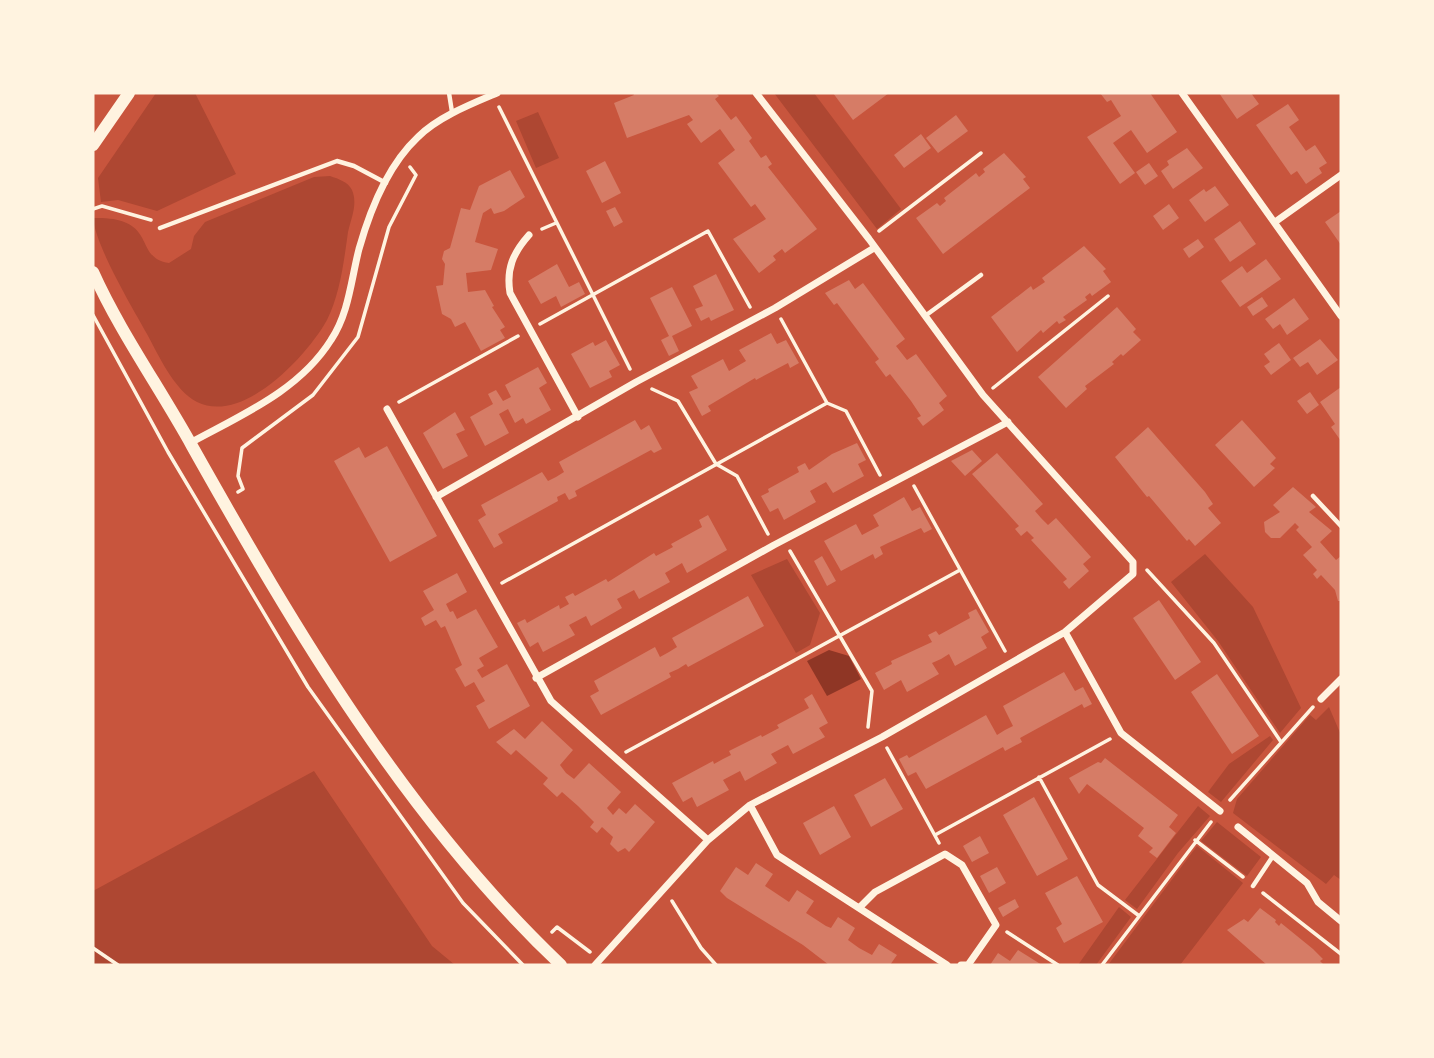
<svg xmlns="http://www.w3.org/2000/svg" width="1434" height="1058" viewBox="0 0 1434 1058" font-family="'IBM Plex Sans',sans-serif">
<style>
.green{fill:#ae4732}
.water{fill:#8f3625}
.building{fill:#d67c66}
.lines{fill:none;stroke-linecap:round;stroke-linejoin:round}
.path{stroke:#fff3e0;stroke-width:3.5}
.service{stroke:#fff3e0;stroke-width:4.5}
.minor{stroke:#fff3e0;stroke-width:7}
.tertiary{stroke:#fff3e0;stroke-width:12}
</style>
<rect width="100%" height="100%" fill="#c8553d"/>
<path class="green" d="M156 93H195L236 174 157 211 118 200 101 202 98 178Z
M774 93H814L901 209 877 229Z
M538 112 559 158 536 168 516 121Z
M330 176C339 179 348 182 352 190 358 204 351 219 348 232 344 261 340 294 327 320 307 356 243 425 197 402 174 390 159 356 147 334 132 307 96 247 93 218 160 216 132 258 169 263L191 249 194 236 205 222 314 177Z
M1205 554 1253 607 1301 708 1280 733 1218 641 1171 582Z
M787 559 820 613 810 645 796 653 751 575Z
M1329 707 1341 735V880L1334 875 1326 884 1233 813 1237 799 1310 715 1316 720Z
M1270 736 1273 740 1221 802 1208 792 1229 764Z
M314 771 432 946 455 965H93V891Z
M1198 806 1210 816 1178 853 1137 909 1125 900Z
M1217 822 1261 857 1247 876 1201 841Z
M1197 846 1243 883 1180 965H1108Z
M1119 907 1131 917 1096 965H1078Z"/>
<path class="water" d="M829 650 849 656 861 679 827 696 807 661Z"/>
<path class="building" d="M633 93H716L719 96 715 99 731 120 736 116 752 138 749 141 761 158 766 155 772 164 768 167 817 229 785 253 782 249 773 256 776 260 759 273 733 239 766 219 755 204 751 207 718 163 735 150 720 129 701 143 687 124 693 120 689 115 627 138 614 103 634 95Z
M833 93H889L853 120Z
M1100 93H1150L1177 132 1147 153 1131 130 1113 143 1135 173 1120 184 1087 137 1121 116 1111 100 1107 102Z
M1219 93H1251L1259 104 1237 119Z
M1288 104 1299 120 1289 127 1306 151 1315 145 1327 163 1319 168 1322 173 1306 184 1297 171 1291 175 1256 125Z
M956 115 968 131 938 153 926 138Z
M921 134 931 148 904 168 894 155Z
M1187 148 1203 168 1173 189 1161 171 1169 165 1167 161Z
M1004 153 1026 177 1023 179 1030 188 943 254 916 218 937 203 940 206 946 201 944 198 976 173 979 177 985 172 983 169Z
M605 161 621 193 602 203 586 171Z
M1149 163 1158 176 1145 185 1136 172Z
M510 170 525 197 504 211 494 214 491 208 483 213 475 242 498 249 491 270 466 273 468 292 485 290 494 306 492 307 505 327 500 330 505 338 481 351 465 322 455 327 451 319 442 314 436 286 443 285 445 264 442 259 444 251 450 248 461 208 470 210 479 186Z
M1215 186 1229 205 1205 222 1189 200 1204 189 1206 192Z
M1169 204 1179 218 1163 230 1153 216Z
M615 207 623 222 614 227 606 211Z
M1341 211V245L1325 222Z
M1240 221 1256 244 1230 262 1214 239Z
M1198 239 1204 247 1189 258 1183 249Z
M1084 246 1106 269 1103 271 1111 282 1092 296 1090 293 1085 297 1087 300 1063 317 1066 320 1059 324 1057 321 1043 333 1041 330 1017 352 991 317 1031 286 1033 290 1045 282 1042 278Z
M1266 259 1281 279 1240 307 1221 281 1242 266 1247 273Z
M557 264 569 287 579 282 585 294 561 307 556 296 541 304 528 281Z
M716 274 734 310 711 321 709 317 701 321 695 309 703 306 693 286Z
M849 280 855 289 863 283 905 339 896 346 907 360 916 354 947 396 939 403 944 410 923 426 917 418 921 416 911 401 890 374 886 377 875 362 879 359 837 303 834 305 825 293Z
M672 287 692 326 672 336 679 351 669 356 661 340 669 336 650 298Z
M1262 297 1268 306 1253 316 1247 307Z
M1294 298 1309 319 1287 335 1280 324 1273 329 1265 319Z
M1117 307 1136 329 1133 332 1141 340 1123 356 1121 354 1112 362 1114 364 1085 386 1087 389 1066 408 1038 377Z
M771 333 777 344 786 340 799 363 790 368 788 363 756 380 755 378 708 406 711 411 702 416 689 392 698 388 691 376 723 359 729 371 746 361 739 350Z
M1320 339 1338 360 1317 375 1308 362 1300 367 1293 358Z
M606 340 620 365 609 371 612 377 590 388 571 354 593 342 595 346Z
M1279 343 1291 360 1271 375 1264 366 1270 362 1264 354Z
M538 367 547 383 539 388 551 410 526 424 523 418 515 423 508 409 499 414 509 433 485 446 470 417 493 404 488 394 496 390 503 401 511 397 505 385Z
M1341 387V441L1331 427 1335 424 1320 402Z
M1310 392 1319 405 1307 414 1297 401Z
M455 412 465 430 456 434 468 456 443 469 423 433Z
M635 420 641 430 649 425 662 449 654 453 651 450 575 491 577 496 569 500 565 493 557 497 558 501 498 534 503 543 494 548 478 520 486 515 481 505 542 472 548 481 556 477 564 472 559 462Z
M1242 420 1276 458 1270 464 1275 468 1254 487 1215 445Z
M1148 427 1205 492 1213 504 1208 508 1221 523 1195 546 1189 539 1187 541 1149 496 1147 497 1115 457Z
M857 443 866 460 858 464 864 476 833 493 826 482 810 491 816 502 784 520 778 508 770 512 761 496 769 492 768 489 799 472 797 467 805 463 809 470 832 454Z
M387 446 437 536 390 562 334 461 359 447 365 458Z
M972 450 982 461 965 476 951 461Z
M997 453 1043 504 1035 511 1041 518 1048 525 1056 518 1091 557 1083 564 1089 571 1069 589 1063 582 1067 579 1031 540 1034 538 1027 531 1021 536 1015 529 1019 526 972 474Z
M1293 487 1316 507 1309 512 1332 531 1320 542 1336 560 1341 556V601H1338L1335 590 1321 575 1317 579 1313 574 1317 570 1303 555 1312 547 1296 530 1299 527 1295 523 1280 538H1271L1265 532 1264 522 1280 512 1273 505Z
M904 497 912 511 920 507 932 529 924 533 921 528 888 543 880 547 883 554 875 559 873 554 841 571 824 541 856 524 862 535 879 526 873 515Z
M708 515 727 550 687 573 682 563 665 573 670 582 639 599 634 590 617 599 622 608 591 626 586 616 569 625 575 635 543 652 538 642 530 647 517 623 525 619 527 623 559 605 560 609 569 604 565 597 573 593 575 596 606 579 608 582 654 553 656 556 673 547 671 544 702 527 699 520Z
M822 556 836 581 827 586 814 561Z
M457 573 467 592 446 604 450 612 453 611 457 619 476 609 498 647 479 658 484 666 477 670 482 678 507 664 530 706 489 729 476 706 485 701 474 682 465 687 455 669 462 665 445 626 441 628 436 620 425 626 421 618 434 610 423 591Z
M748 596 764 626 688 667 686 664 678 669 669 673 671 677 601 715 590 696 599 691 594 681 655 647 660 657 669 652 677 647 672 638Z
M1159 600 1201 662 1175 680 1133 618Z
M976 609 989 632 981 637 987 648 955 666 949 654 941 659 932 663 939 674 907 692 901 680 884 690 875 673 892 664 891 661 932 642 928 635 936 631 939 635 970 618 968 613Z
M1064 672 1075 691 1083 687 1092 704 1084 708 1082 704 1020 738 1022 742 1005 751 1003 747 926 789 916 772 908 776 899 759 907 755 909 758 986 715 997 735 1005 730 1013 726 1003 706Z
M1217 674 1259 736 1232 754 1191 692Z
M812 694 828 723 819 728 825 737 793 754 788 745 771 754 777 763 745 781 740 771 723 780 729 790 697 807 692 797 683 802 672 783 713 761 714 764 723 759 731 755 729 751 761 735 762 737 779 728 777 725 809 708 804 699Z
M542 721 573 750 560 765 566 773 574 779 589 763 621 792 607 808 613 815 619 808 626 814 635 804 655 822 629 852 625 848 618 852 610 844 613 837 602 827 597 833 590 827 594 822 578 806 562 792 557 797 543 784 548 778 516 750 511 755 496 742 514 729 525 739Z
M1105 758 1178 815 1169 827 1176 833 1157 858 1149 852 1153 848 1138 836 1144 828 1087 784 1079 794 1069 778 1098 762 1101 763Z
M885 778 903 809 871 827 854 795Z
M1034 797 1068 859 1037 876 1003 815Z
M834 806 851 837 820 855 803 823Z
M980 836 989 853 972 862 963 846Z
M756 863 773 874 765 886 789 902 797 890 814 901 806 913 826 926 831 928 838 917 855 928 848 940 859 948 872 955 879 944 897 955 890 965H829L803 945 727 898 720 891 736 867 748 875Z
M997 867 1006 883 989 893 980 876Z
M1077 876 1103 922 1064 943 1056 928 1062 924 1045 893Z
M1015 899 1019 907 1003 917 998 908Z
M1260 908 1276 920 1275 922 1279 926 1281 923 1313 949 1323 959 1320 961 1324 965H1267L1227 930 1244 919 1248 922Z
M1018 950 1042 965H990L998 953 1010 961Z"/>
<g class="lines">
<path class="path" d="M499 107 630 369
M93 209 102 206 151 220
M542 229 556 223
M879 231 981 153
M93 315 168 452 308 687 463 903 523 965
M781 319 827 403
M540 324 708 231 750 307
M993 388 1108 296
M652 389 678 401 716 464 737 476 768 534
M399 402 518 336
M914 486 1005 651
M238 492 243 489 238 476 242 448 313 395 358 337 389 227 416 175 410 167
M790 551 872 691 868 727
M1147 570 1214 643 1281 742
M502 583 827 403 846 411 880 475
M887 748 939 843
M626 752 960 570
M1039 777 1098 885 1138 915
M1230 800 1313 707
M935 835 1110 739
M1195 840 1243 877
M1263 893 1341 954
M672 901 701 948 716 965
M552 932 557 927 590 952
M1007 932 1058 965
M93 948 118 965
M1102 965 1211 822"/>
<path class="service" d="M449 93 452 112
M160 228 337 161 354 166 386 183
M925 316 981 275
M1313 496 1341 526
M1253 886 1273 856"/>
<path class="minor" d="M1182 93 1341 316
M1275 222 1341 175
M529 235C513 253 506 269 510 293L578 417
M387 409 551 701 708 840
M190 443C241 415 299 391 331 340 349 313 351 280 359 249 370 210 388 165 418 137 438 117 471 104 497 93
M436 497 636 382 775 308 874 248
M1065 632 1121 733 1220 811
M536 678 774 545 1008 422
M1321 699 1341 679
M750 805 777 855 947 965
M1238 827 1307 883 1318 902 1341 921
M860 907 875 892 945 854 962 865 996 925 968 965H961
M595 965 708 840 750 805 882 737 1065 632 1133 574V562L983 395 869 239 756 93"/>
<path class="tertiary" d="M93 145 129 93
M93 272C120 332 160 388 192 446 296 631 406 818 561 965"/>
</g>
<rect width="1434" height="1058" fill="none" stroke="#fff3e0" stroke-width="189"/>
</svg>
